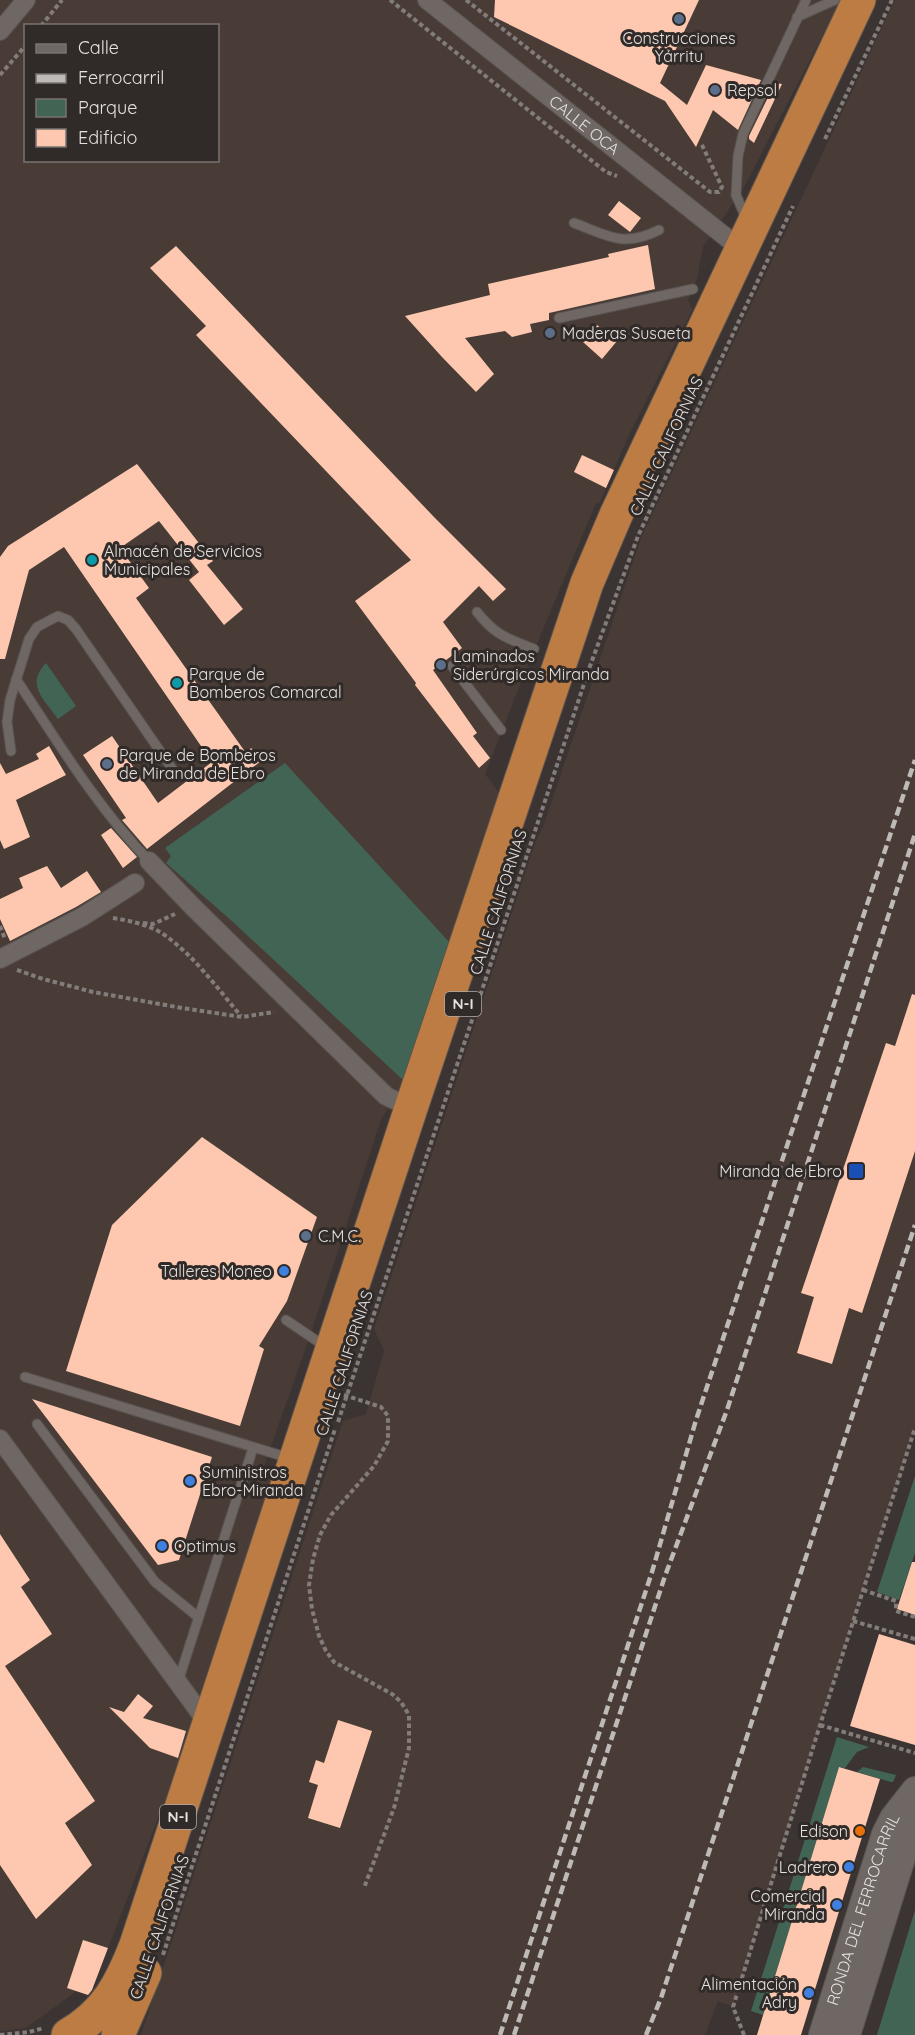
<svg xmlns="http://www.w3.org/2000/svg" width="915" height="2035" viewBox="0 0 915 2035" font-family="Quicksand,sans-serif">
<style>
.built{fill:#493c36;fill-rule:evenodd}
.green{fill:#426455}
.building{fill:#fdc8af}
.lines{fill:none;stroke-linecap:round;stroke-linejoin:round}
.lane-casing{stroke:#595350;stroke-width:11}
.street-casing{stroke:#595350;stroke-width:20}
.secondary-casing{stroke:#595350;stroke-width:28}
.highway-casing{stroke:#595350;stroke-width:35}
.path{stroke:#827c7a;stroke-width:4;stroke-dasharray:4.5 3;stroke-linecap:butt}
.lane{stroke:#6e6764;stroke-width:9}
.street{stroke:#6e6764;stroke-width:18}
.secondary{stroke:#6e6764;stroke-width:26}
.highway{stroke:#bc7c43;stroke-width:33}
.rail{stroke:#bebab8;stroke-width:4.5;stroke-dasharray:9 4.5;stroke-linecap:butt}
.service-dot{fill:#5c6f8a;stroke:#302a28;stroke-width:2}
.culture-dot{fill:#0f9aa8;stroke:#302a28;stroke-width:2}
.transit-dot{fill:#1a4fb4;stroke:#302a28;stroke-width:2}
.shop-dot{fill:#3f7fe0;stroke:#302a28;stroke-width:2}
.food-dot{fill:#e8710a;stroke:#302a28;stroke-width:2}
.labels{text-anchor:middle;stroke-width:6;stroke-linejoin:round;paint-order:stroke}
.shield{fill:#302a28;stroke:#afaaa8;stroke-width:1.5}
.shield-label{font-size:15px;font-weight:bold;fill:#e5e1df}
.poi-label{font-size:16px;fill:#e5e1df;stroke:#302a28;text-anchor:start}
.street-label{font-size:16px;fill:#e5e1df;stroke:#302a28}
</style>
<rect width="100%" height="100%" fill="#3b3432"/>
<path class="built" d="M0 0H841L743 189 703 247 697 279 688 300 692 310 629 435 599 504 596 503 523 677 485 774 500 794 404 1081 381 1120 310 1336 264 1466 274 1470 167 1795 90 1995 77 1991 26 2028 0 2031ZM26 26H218V160H26Z
M895 0H915V1428L820 1725 733 2007 718 2001 705 2035H141L343 1421 366 1414 384 1351 374 1329 535 843 544 824 641 538Z"/>
<path class="green" d="M46 663 76 706 58 719C44 699 25 685 46 663Z
M285 763 450 943 404 1081 234 923 166 863 171 856 165 848Z
M915 1476V1553L899 1600 877 1592Z
M837 1737 869 1747 857 1752 845 1768 839 1767 763 2015 751 2011Z
M863 1767 896 1775 893 1782H891L857 1772Z
M915 1910V2035H877Z"/>
<path class="building" d="M495 0H699L660 83 687 105 706 65 761 80 738 130 713 110 696 147 665 101 494 17Z
M775 83 782 84 754 143 749 139V136Z
M619 201 641 218 630 232 608 215Z
M648 245 655 289 549 313V320L530 324 532 332 512 337 505 331 465 338 494 374 476 392 442 357 405 316 490 295 488 284 609 257 608 254Z
M176 246 434 517 506 589 493 601 479 586 443 622 462 648 433 670 477 733 473 736 490 758 479 768 415 685 416 683 355 601 411 560 196 335 206 326 150 268Z
M597 325 617 341 602 359 583 342Z
M582 455 614 470 606 488 574 472Z
M137 464 213 561 207 565 243 609 224 625 189 580 199 572 159 521 120 548 149 588 136 598 246 753 251 748 261 761 147 849 122 820 126 818 83 755 112 736 158 803 212 762 64 547 29 570 5 659H0V557L8 546Z
M49 746 66 775 16 800 30 837 4 849 0 840V763L6 774 39 759 36 754Z
M111 828 137 857 123 868 101 835Z
M47 866 61 888 87 871 101 892 76 907 10 941 0 919V899L23 888 19 878Z
M912 994 915 995V1151L862 1313 849 1308 832 1364 797 1353 814 1297 801 1293 886 1043 895 1046Z
M202 1137 317 1217 287 1301 259 1346 264 1349 240 1426 66 1371 112 1225Z
M32 1399 212 1457 179 1560 158 1565Z
M0 1534 30 1580 21 1587 52 1634 5 1666 95 1801 65 1823 92 1865 36 1919 0 1865Z
M912 1562H915V1615L897 1609Z
M879 1634 915 1645V1745L850 1726Z
M138 1694 153 1706 143 1718 186 1731 178 1758 150 1748 109 1707 124 1712Z
M338 1720 372 1731 340 1828 308 1818 318 1785 309 1782 316 1760 324 1763Z
M839 1767 880 1779 828 1947 801 2035H757Z
M83 1940 108 1948 92 1990 88 1995 67 1988Z"/>
<g class="lines">
<g class="lane-casing">
<path id="lane" d="M797 17 835 0
M746 218 736 195 738 156 743 134 806 0
M574 223C609 236 623 248 659 230
M559 318 693 289
M477 612C496 636 507 638 534 649
M452 666 501 730
M16 679C57 741 97 807 149 861
M11 751 7 722 10 700 29 639 37 627 58 616 68 620 76 629 173 770
M286 1320 326 1347
M25 1377 289 1458
M37 1424 155 1582 198 1617
M178 1682 253 1448"/>
</g>
<g class="street-casing">
<g id="street">
<path id="s1" d="M427 0 741 249"/>
<path d="M0 31 26 0"/>
<path d="M149 861 193 907 386 1096 411 1108"/>
<path d="M0 959 82 917 135 883"/>
<path d="M0 1439 209 1725"/>
</g>
</g>
<g class="secondary-casing">
<g id="secondary">
<path id="s2" d="M822 2035 885 1834 893 1818 915 1790"/>
<path d="M847 2035 907 1842 915 1825"/>
</g>
</g>
<g class="highway-casing">
<path id="highway" d="M68 2035C106 2013 121 1984 136 1945L411 1108 587 583 616 515 859 0
M118 2035 145 1973"/>
</g>
<path class="path" d="M390 0 606 172 617 176
M466 0 710 192H719L722 187 701 143
M41 26 62 0
M0 75 26 45
M825 139 892 0
M113 918C131 921 151 925 166 936 195 957 218 989 241 1016
M143 923 153 924 175 914
M0 926 5 939
M17 970 43 979 93 992 182 1008 242 1017 274 1012
M344 1395 381 1407 388 1416V1441L374 1466 331 1515 320 1535 313 1559 309 1585 312 1609 319 1636 326 1651 334 1662 392 1694 401 1702 409 1715V1748L394 1808 364 1888
M338 1422 590 666 638 536 793 206
M863 1590 896 1601V1611L915 1617
M853 1621 915 1639
M820 1725 915 1753
M163 1955 335 1429
M0 2035 29 2032 44 2028
M744 2035 733 2007 820 1725 915 1428"/>
<use href="#lane" class="lane"/>
<use href="#street" class="street"/>
<use href="#secondary" class="secondary"/>
<use href="#highway" class="highway"/>
<path class="rail" d="M500 2035 652 1572 696 1420 915 760
M514 2035 665 1576 727 1410 915 834
M646 2035 661 1998 915 1225"/>
</g>
<g class="service-dot">
<circle cx="679" cy="19" r="6"/>
<circle cx="715" cy="90" r="6"/>
<circle cx="550" cy="333" r="6"/>
<circle cx="441" cy="665" r="6"/>
<circle cx="107" cy="764" r="6"/>
<circle cx="306" cy="1236" r="6"/>
</g>
<g class="culture-dot">
<circle cx="92" cy="560" r="6"/>
<circle cx="177" cy="683" r="6"/>
</g>
<rect class="transit-dot" x="848" y="1163" width="16" height="16" rx="3"/>
<g class="shop-dot">
<circle cx="284" cy="1271" r="6"/>
<circle cx="190" cy="1481" r="6"/>
<circle cx="162" cy="1546" r="6"/>
<circle cx="849" cy="1867" r="6"/>
<circle cx="837" cy="1905" r="6"/>
<circle cx="809" cy="1993" r="6"/>
</g>
<circle class="food-dot" cx="860" cy="1831" r="6"/>
<g class="labels">
<g class="shield">
<rect x="445" y="992" width="36" height="24" rx="4.5"/>
<rect x="160" y="1805" width="36" height="24" rx="4.5"/>
</g>
<g class="shield-label">
<text x="463" y="1009">N-I</text>
<text x="178" y="1822">N-I</text>
</g>
<g class="poi-label">
<text x="679" y="44" text-anchor="middle">Construcciones<tspan x="679" dy="18">Yárritu</tspan></text>
<text x="727" y="96">Repsol</text>
<text x="562" y="339">Maderas Susaeta</text>
<text x="104" y="557">Almacén de Servicios<tspan x="104" dy="18">Municipales</tspan></text>
<text x="453" y="662">Laminados<tspan x="453" dy="18">Siderúrgicos Miranda</tspan></text>
<text x="189" y="680">Parque de<tspan x="189" dy="18">Bomberos Comarcal</tspan></text>
<text x="119" y="761">Parque de Bomberos<tspan x="119" dy="18">de Miranda de Ebro</tspan></text>
<text x="842" y="1177" text-anchor="end">Miranda de Ebro</text>
<text x="318" y="1242">C.M.C.</text>
<text x="272" y="1277" text-anchor="end">Talleres Moneo</text>
<text x="202" y="1478">Suministros<tspan x="202" dy="18">Ebro-Miranda</tspan></text>
<text x="174" y="1552">Optimus</text>
<text x="848" y="1837" text-anchor="end">Edison</text>
<text x="837" y="1873" text-anchor="end">Ladrero</text>
<text x="825" y="1902" text-anchor="end">Comercial<tspan x="825" dy="18">Miranda</tspan></text>
<text x="797" y="1990" text-anchor="end">Alimentación<tspan x="797" dy="18">Adry</tspan></text>
</g>
<g class="street-label">
<text dy="6" stroke="none"><textPath href="#s1" startOffset="201">CALLE OCA</textPath></text>
<text transform="translate(666 446) rotate(-65)" y="6">CALLE CALIFORNIAS</text>
<text transform="translate(498 902) rotate(-72)" y="6">CALLE CALIFORNIAS</text>
<text transform="translate(344 1363) rotate(-72)" y="6">CALLE CALIFORNIAS</text>
<text dy="6" stroke="none"><textPath href="#s2" startOffset="132">RONDA DEL FERROCARRIL</textPath></text>
<text transform="translate(159 1927) rotate(-71)" y="6">CALLE CALIFORNIAS</text>
</g>
</g>
<rect x="24" y="24" width="195" height="138" fill="#302a28" stroke="#787371" stroke-width="1.5"/>
<rect x="36" y="44" width="30" height="9" fill="#6e6764" stroke="#787371" stroke-width="1.5"/>
<text x="78" y="54" font-size="18" fill="#e5e1df">Calle</text>
<rect x="36" y="74" width="30" height="9" fill="#bebab8" stroke="#787371" stroke-width="1.5"/>
<text x="78" y="84" font-size="18" fill="#e5e1df">Ferrocarril</text>
<rect x="36" y="99" width="30" height="18" fill="#426455" stroke="#787371" stroke-width="1.5"/>
<text x="78" y="114" font-size="18" fill="#e5e1df">Parque</text>
<rect x="36" y="129" width="30" height="18" fill="#fdc8af" stroke="#787371" stroke-width="1.5"/>
<text x="78" y="144" font-size="18" fill="#e5e1df">Edificio</text>
</svg>
